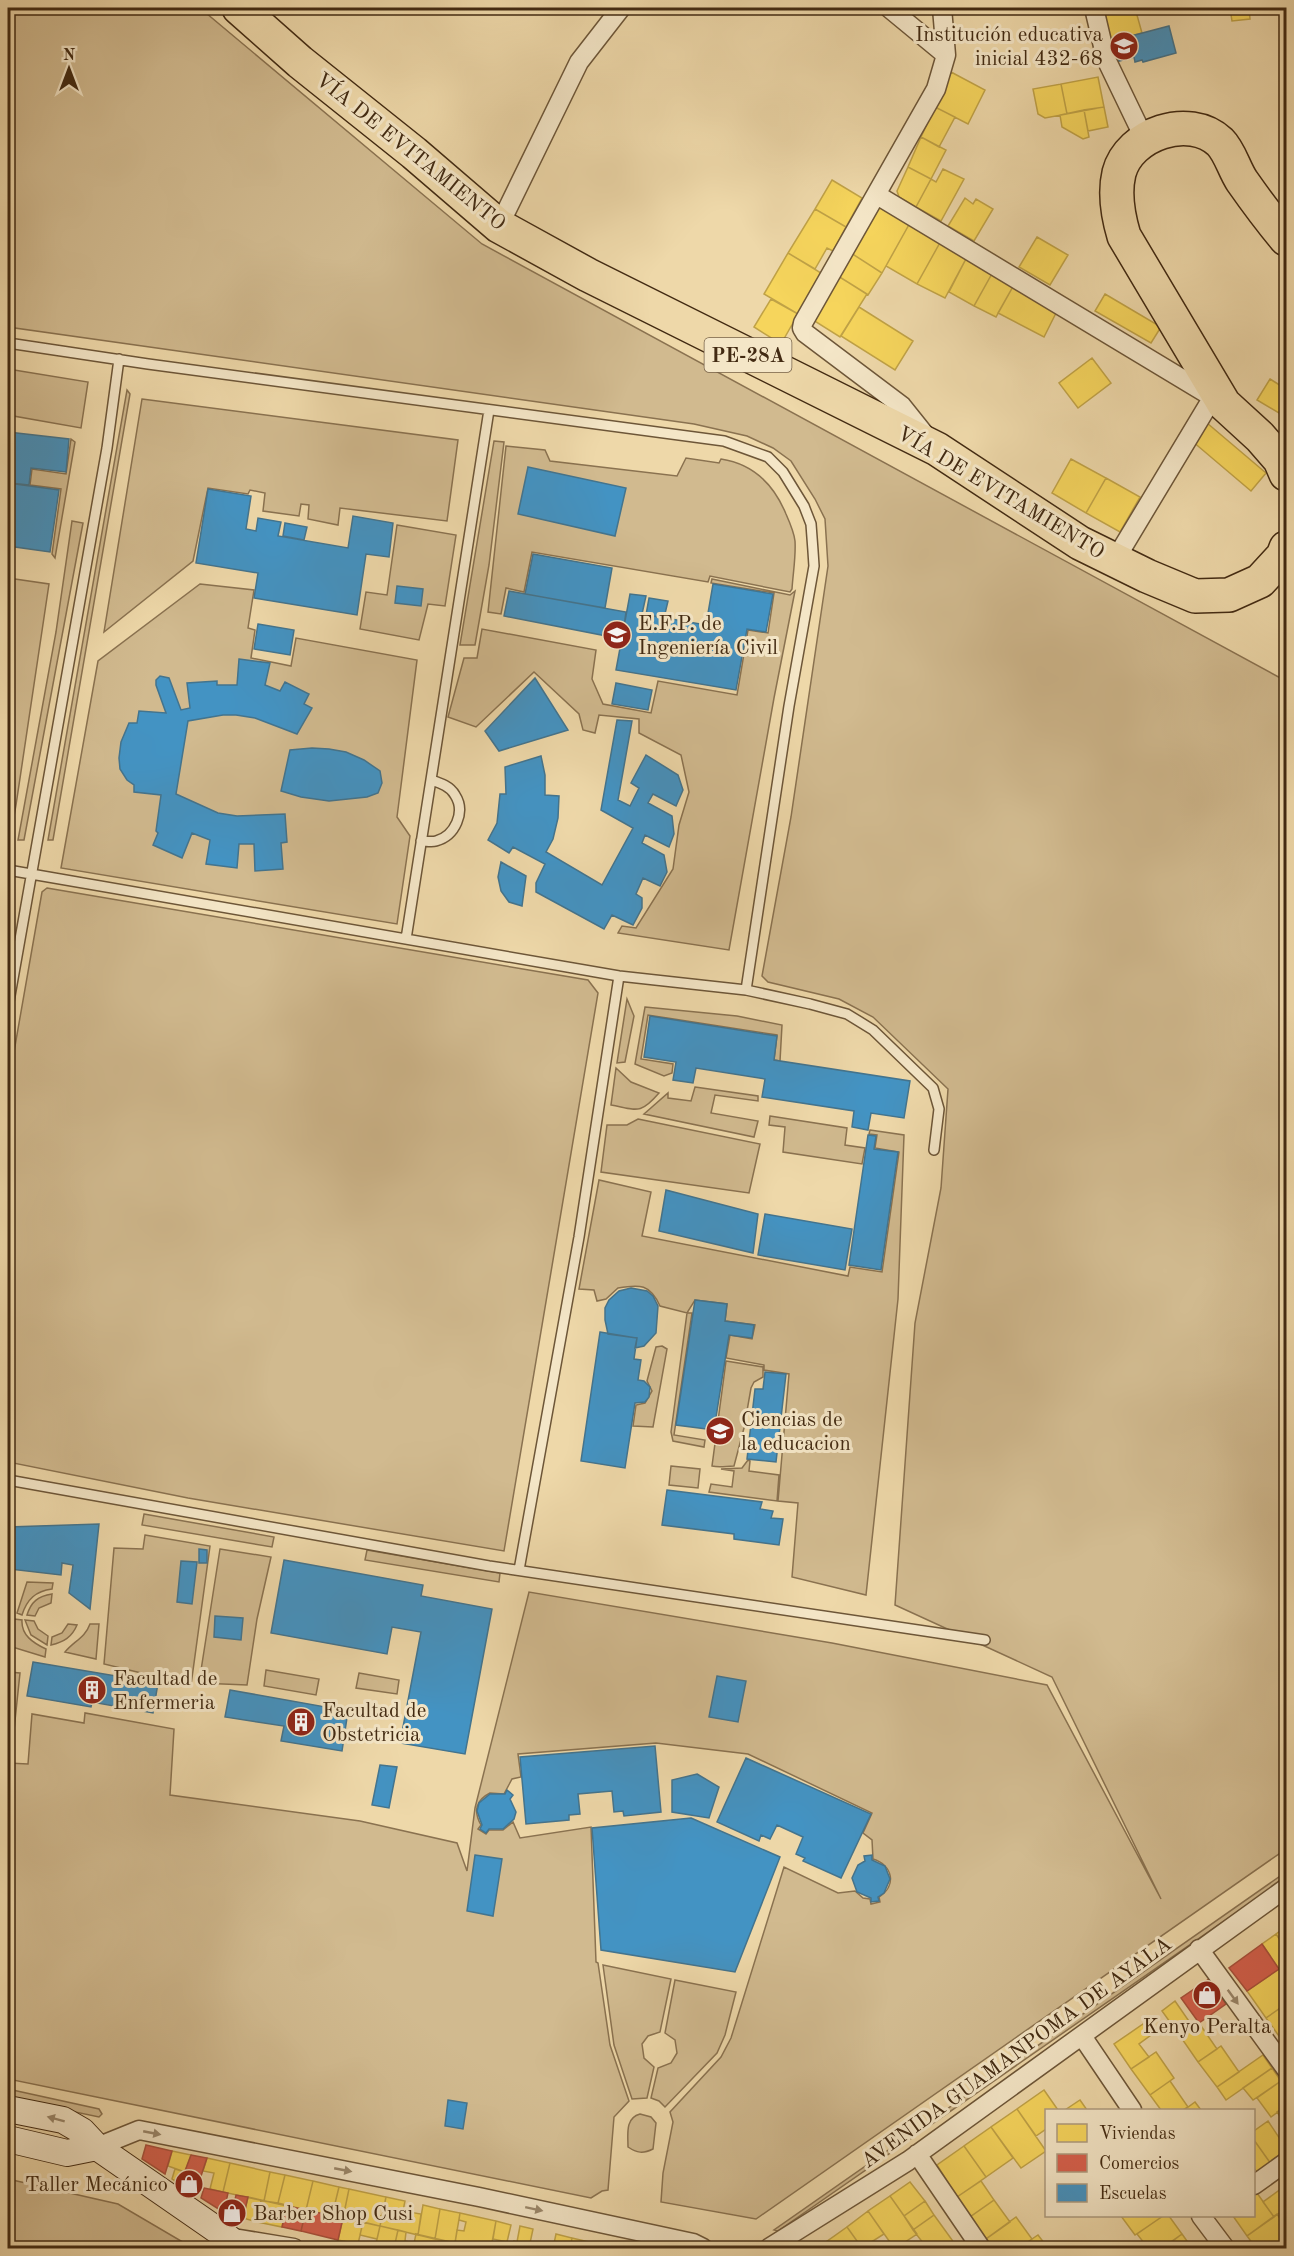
<svg xmlns="http://www.w3.org/2000/svg" width="1294" height="2256" viewBox="0 0 1294 2256" font-family="'Old Standard TT',serif">
<style>
.green{fill:#d1ba8f;stroke:#8a7250;stroke-width:1.5}
.homes{fill:#f6d55c;stroke:#c0a246;stroke-width:1.5}
.shops{fill:#d6604d;stroke:#aa503b;stroke-width:1.5}
.schools{fill:#4393c3;stroke:#43748e;stroke-width:1.5}
.lines{fill:none;stroke-linecap:round;stroke-linejoin:round}
.lane-casing{stroke:#6d5638;stroke-width:12}
.street-casing{stroke:#6d5638;stroke-width:21}
.secondary-casing{stroke:#422a12;stroke-width:28}
.highway-casing{stroke:#422a12;stroke-width:36}
.lane{stroke:#f4e6c7;stroke-width:9}
.street{stroke:#f4e6c7;stroke-width:18}
.secondary{stroke:#f4e6c7;stroke-width:26}
.highway{stroke:#eed8a9;stroke-width:33}
.oneway{fill:#9b886c}
.labels{text-anchor:middle;stroke-width:6;stroke-linejoin:round;paint-order:stroke}
.shield{fill:#f4e6c7;stroke:#776248;stroke-width:1.5}
.shield-label{font-size:20px;font-weight:bold;fill:#422a12}
.poi-label{font-size:21px;fill:#422a12;stroke:#f4e6c7;text-anchor:start}
.street-label{font-size:21px;fill:#422a12;stroke:#f4e6c7}
</style>
<rect width="100%" height="100%" fill="#eed8a9"/>
<filter id="stains"><feTurbulence type="fractalNoise" baseFrequency=".00333" numOctaves="4"/><feColorMatrix values="0 0 0 0 .2 0 0 0 0 .09 0 0 0 0 .02 0 0 0 .5 -.17"/></filter>
<radialGradient id="worn" r=".72"><stop offset=".6" stop-color="#630" stop-opacity="0"/><stop offset="1" stop-color="#630" stop-opacity=".3"/></radialGradient>
<path class="green" d="M8 8H200L482 244 1286 681V1849L756 2219 661 2202 663 2173 673 2122 670 2112 721 2057 731 2038 784 1867 838 1893 855 1891 863 1898 870 1899 871 1904 880 1902 879 1897C897 1886 893 1865 873 1859L872 1840 863 1833 872 1813 748 1754 656 1743 518 1754 521 1777 512 1779 504 1794 490 1793C476 1800 473 1811 481 1825L478 1829 486 1834 489 1830H503L513 1822 520 1838 591 1827 596 1962 598 1963 610 2045 629 2101 614 2117 608 2190 602 2191 591 2198 8 2079V1763L28 1764 32 1714 84 1723 85 1713 174 1729 170 1795 360 1821 457 1843 467 1871 475 1808 529 1592 832 1643 1047 1685 1161 1899 1052 1677 895 1605 915 1323 941 1188 948 1089 873 1017 839 999 768 982 762 976 791 817 828 566 825 519 815 499 791 461 773 448 747 436 694 424 8 327Z
M8 369 88 382 81 428 8 415Z
M127 390 130 394 53 840H48Z
M142 399 458 440 447 521 340 508 338 525 308 519 309 505 301 504 299 516 263 511 265 493 250 490 248 494 208 488 193 561 104 632Z
M71 439 75 442 55 558 52 554 61 489 30 485 32 469 66 474Z
M494 441 504 442 489 565 475 645H460Z
M506 446 545 450 550 461 677 476 686 458 719 463 721 459C754 464 774 485 786 514 790 523 794 532 795 541 796 557 793 573 792 589L790 592 710 576 708 582 532 552 524 592 506 588 501 614 488 612Z
M72 521 83 523 24 840H18L56 632Z
M397 525 456 535 445 606 428 604 419 640 360 629 366 592 387 595Z
M8 578 49 584 16 805 8 850Z
M712 579 790 595 795 591 774 698 729 950 618 933 622 926 636 928 673 869 679 825 689 792 681 755 639 733V719L599 715 595 733 583 730 579 714 534 672 476 727 448 717 464 658H477L482 629 596 650 592 679 603 704 651 713 658 681 737 695 748 630 768 633 774 593 711 583Z
M200 584 254 590 248 628 255 630 251 658 291 666 296 638 417 660 397 817 410 836 397 924 61 868 98 661Z
M47 888 588 980 598 993 504 1551 188 1498 8 1462V1086L42 892Z
M627 999 634 1016 625 1062 617 1063Z
M645 1007 737 1016 782 1025 780 1061 774 1060 777 1035 648 1015 641 1059 673 1064 672 1073 664 1076 635 1064Z
M616 1068 631 1082 659 1093C640 1115 637 1110 611 1105Z
M695 1087 758 1096V1101L715 1095 711 1113 758 1121 754 1137 644 1114 668 1093V1098L691 1101Z
M770 1116 847 1128 845 1145 865 1148 862 1164 783 1152 785 1127 769 1125Z
M638 1119 760 1144 749 1193 601 1172 607 1125H627Z
M870 1130 904 1135 898 1299 866 1595 792 1577 798 1503 778 1501 789 1374 764 1370V1365L726 1358 730 1335 752 1339 755 1325 725 1321 727 1304 695 1300 687 1313 660 1306C650 1284 640 1284 618 1288L606 1299 597 1301 594 1290 579 1289 599 1180 651 1192 642 1236 848 1276 850 1267 882 1272 899 1152 875 1148 877 1135 869 1134Z
M687 1313H692L674 1435 705 1440 704 1447 673 1441 671 1432Z
M662 1346 667 1349 653 1427 633 1426 636 1405 645 1403 652 1391 647 1381 656 1347Z
M726 1361 763 1367V1377L754 1382 751 1388 744 1428 734 1466C726 1466 720 1468 712 1466Z
M748 1460 750 1461 749 1471 779 1475 777 1501 709 1492 711 1484 732 1487 734 1471 721 1469 742 1468Z
M671 1466 700 1469 698 1488 669 1485Z
M144 1514 274 1537 272 1547 142 1525Z
M145 1535 210 1546 191 1685 104 1664 114 1548 143 1549Z
M220 1549 271 1557 257 1619 247 1685 199 1683Z
M367 1550 500 1573 499 1582 365 1560Z
M27 1582 53 1583 52 1589C36 1591 27 1599 22 1615L17 1613Z
M52 1594 51 1603 39 1608 35 1616 27 1615C31 1602 38 1596 52 1594Z
M14 1619 22 1620C21 1635 33 1643 46 1649L45 1657 9 1646Z
M25 1620 34 1621 38 1629 48 1636 47 1645 31 1635Z
M68 1624 77 1625C72 1637 64 1642 51 1645L52 1637 62 1633Z
M90 1624H99L96 1659 65 1652C74 1641 85 1638 90 1624Z
M266 1670 319 1679 316 1695 264 1686Z
M8 1672 20 1673 12 1749H8Z
M359 1673 399 1680 397 1694 356 1688Z
M1286 1872V1878L778 2231 774 2230Z
M603 1965 671 1979 660 2032 648 2036 642 2044 644 2058 654 2067 647 2098 632 2099 614 2045Z
M675 1980 736 1992 725 2035 717 2053 665 2107 659 2101 651 2098 658 2068 671 2063 677 2053 675 2040 665 2033Z
M8 2089 99 2109 102 2114 99 2117 8 2098Z
M640 2114 651 2117 656 2123 653 2149C643 2154 637 2153 628 2147 628 2134 625 2118 640 2114Z
M8 2179 118 2204 193 2248H8Z"/>
<path class="homes" d="M1101 8H1135L1142 33 1108 42Z
M1230 8H1249L1250 19 1232 21Z
M951 72 985 90 968 124 935 107Z
M1098 77 1104 107 1067 114 1061 84Z
M1061 84 1067 114 1045 118 1038 114 1033 89Z
M935 107 955 117 939 147 921 137Z
M1104 107 1108 127 1088 131 1084 110Z
M1084 110 1089 137 1083 139 1062 127 1060 115Z
M921 137 946 150 931 179 908 167Z
M908 167 931 179 916 207 899 197 897 191Z
M943 169 964 179 941 221 916 207 931 179 936 182Z
M832 180 862 198 846 227 815 209Z
M965 198 973 204 976 199 993 209 974 241 948 226Z
M880 202 911 221 882 273 851 253Z
M815 209 846 227 833 251 827 248 815 269 788 253Z
M911 221 942 239 917 284 886 266Z
M1037 237 1068 255 1050 285 1019 267Z
M942 239 968 255 945 298 917 284Z
M788 253 821 273 798 314 764 294Z
M851 253 882 273 868 295 838 276Z
M968 255 994 270 974 306 949 292Z
M994 270 1015 283 996 317 974 306Z
M838 276 867 294 840 337 813 320Z
M1015 283 1058 309 1044 337 998 313Z
M1105 294 1161 327 1151 343 1095 311Z
M771 299 798 314 781 344 754 327Z
M859 307 913 341 895 370 841 336Z
M1092 358 1111 383 1078 408 1059 383Z
M1270 379 1286 389V402L1279 413 1257 400Z
M1286 402V418L1279 413Z
M1207 423 1266 473 1251 491 1192 441Z
M1071 459 1106 478 1086 513 1052 493Z
M1106 478 1140 497 1120 532 1086 513Z
M1286 1927V1949L1276 1934Z
M1276 1934 1286 1949V1963L1279 1969 1262 1944Z
M1279 1969 1286 1979V2004L1266 2018 1247 1991Z
M1175 2001 1193 2027 1180 2036 1162 2011Z
M1286 2004V2041L1284 2043 1266 2018Z
M1199 2023 1217 2049 1198 2062 1180 2036Z
M1143 2024 1151 2035 1139 2044 1149 2057 1131 2069 1114 2044Z
M1221 2046 1239 2072 1217 2087 1198 2062Z
M1156 2052 1174 2078 1150 2095 1131 2069Z
M1263 2055 1272 2068 1226 2100 1217 2087Z
M1272 2068 1281 2081 1253 2100 1243 2088Z
M1170 2081 1188 2107 1183 2110H1161L1150 2095Z
M1281 2081 1286 2088V2106L1271 2117 1257 2098Z
M1044 2090 1058 2110H1046V2129L1036 2136 1017 2109Z
M1080 2100 1087 2110H1065Z
M1195 2102 1201 2110H1183L1188 2107Z
M1286 2106V2125L1277 2112Z
M1017 2109 1046 2151 1021 2168 991 2127Z
M1268 2121 1286 2148V2154L1271 2164 1254 2140V2131Z
M991 2127 1013 2158 986 2177 964 2146Z
M1254 2140 1271 2164 1258 2174 1254 2168Z
M964 2146 986 2177 957 2197 937 2165Z
M172 2151 191 2155 185 2172 168 2166Z
M207 2158 230 2163 223 2192 210 2189 214 2173 203 2171Z
M230 2163 270 2172 264 2201 223 2192Z
M175 2169 185 2172 180 2184 172 2179Z
M270 2172 285 2175 278 2203 264 2201Z
M285 2175 313 2181 306 2210 278 2203Z
M313 2181 339 2187 332 2216 306 2210Z
M981 2181 994 2200 970 2217 957 2197Z
M910 2182 925 2201 904 2216 890 2196Z
M1285 2186 1286 2208 1274 2217 1263 2202Z
M339 2187 349 2189 343 2218 332 2216Z
M349 2189 386 2197 384 2207 377 2205 375 2215 382 2216 380 2226 343 2218Z
M1257 2193 1274 2217 1247 2236 1233 2216H1254V2196Z
M890 2196 917 2234 896 2248H894L868 2211Z
M248 2197 261 2200 257 2222 243 2218Z
M386 2197 405 2201 403 2211 421 2214 418 2235 380 2226Z
M261 2200 287 2206 282 2227 257 2222Z
M994 2200 1010 2222 986 2239 970 2217Z
M925 2201 934 2215 913 2230 904 2216Z
M423 2205 440 2209 435 2239 418 2235Z
M440 2209 460 2213 455 2243 435 2239Z
M868 2211 884 2234 862 2248 847 2227Z
M460 2213 496 2221 491 2248H480L455 2243 457 2230 464 2231 466 2222 459 2220Z
M1277 2214 1286 2227V2248H1256L1247 2236Z
M934 2215 955 2244 949 2248H927L913 2230Z
M1121 2216H1163L1135 2235Z
M1163 2216H1169L1182 2234 1162 2248H1148L1137 2234Z
M1016 2217 1032 2239 1019 2248H993L986 2239Z
M343 2218 363 2222 358 2244 338 2240Z
M496 2221 511 2225 507 2242 493 2239Z
M363 2222 380 2226 377 2239 360 2235Z
M380 2226 398 2230 394 2248H375Z
M520 2226 533 2229 529 2248H512L514 2241 517 2242Z
M847 2227 862 2248H831L826 2242Z
M398 2230 406 2232 405 2241 414 2243 413 2248H394Z
M416 2234 451 2242 450 2248H413Z
M556 2234 572 2238 570 2248H553Z
M1182 2234 1192 2248H1166L1165 2247Z
M1038 2235 1048 2248H1019L1032 2239Z
M572 2238 610 2247 609 2248H570Z
M451 2242 465 2245 464 2248H450Z"/>
<path class="shops" d="M1262 1944 1279 1969 1247 1991 1229 1968Z
M1209 1979 1226 2004 1199 2023 1181 1998Z
M146 2145 172 2151 165 2174 142 2159Z
M191 2155 207 2158 195 2194 180 2184Z
M204 2188 228 2193 226 2202 234 2204 236 2195 248 2197 243 2218 228 2215 201 2198Z
M287 2206 306 2210 301 2231 282 2227Z
M306 2210 343 2218 338 2240 301 2231Z"/>
<path class="schools" d="M1169 26 1176 53 1143 62 1142 60 1135 62 1134 57 1112 63 1108 42Z
M8 432 69 439 66 472 31 468 29 485 10 483 12 466 8 465Z
M528 467 626 488 615 536 518 514Z
M8 483 59 490 50 552 8 546Z
M208 489 251 496 246 529 256 531 258 518 281 522 278 536 348 548 353 516 393 523 389 557 366 554 357 615 254 598 258 573 196 563Z
M285 523 307 527 304 540 283 536Z
M533 554 612 568 605 608 525 594Z
M713 584 773 594 766 632 747 629 736 690 616 670 630 594 646 596 642 614 706 625Z
M397 586 423 589 421 606 395 603Z
M509 591 626 612 622 639 504 616Z
M649 598 668 601 664 618 646 615Z
M258 624 294 630 290 655 254 649Z
M239 659 270 663 265 685 280 691 285 682 309 694 304 704 312 708 297 734 255 718 236 715H223L188 721 176 794 218 813 237 816 285 814 287 842 281 843 283 869 255 871 254 844H239L237 868 206 864 210 840 192 833 182 858 153 845 158 833 156 831 161 795 134 792V785L127 780 120 769 119 758 121 742 129 723H137L139 711 166 713 156 685V680L160 676 169 678 181 710 190 708 187 683 217 681V685H237Z
M535 678 568 730 499 751 485 731Z
M616 683 652 690 648 710 612 704Z
M617 720 632 721 618 800 630 806 639 788 631 783 646 755 678 775 683 790 676 806 653 794 648 803 672 816 674 834 669 847 645 835 642 843 664 855 667 872 660 886 643 878 636 894 642 898V908L633 925 612 915 604 929 536 892V883L545 864 513 847 509 853 488 840 497 823 500 794H506L505 767 541 756 545 775V795L559 796 558 818 553 839 546 852 602 885 633 828 601 810Z
M312 748 329 749 346 752 364 760 380 771 382 783 378 793 367 797 329 801 301 797 281 791 290 750Z
M501 862 526 876 522 906 509 902 501 891 498 877Z
M650 1016 777 1036 774 1060 910 1081 904 1118 871 1113 868 1130 852 1127 854 1111 762 1097 765 1079 696 1068 693 1083 673 1080 676 1062 644 1057Z
M868 1135 876 1136 874 1149 898 1152 881 1270 849 1265Z
M666 1190 758 1214 753 1253 659 1231Z
M765 1214 852 1229 845 1270 758 1255Z
M631 1288 647 1291 653 1296 658 1306 656 1333 644 1346 635 1348 637 1338 608 1334 605 1320V1308L609 1300 619 1291Z
M695 1300 727 1304 725 1321 754 1325 752 1338 729 1335 714 1430 676 1425Z
M600 1332 637 1338 634 1359 641 1360 638 1380 644 1381 650 1387 649 1397 645 1402 635 1403 625 1468 581 1461Z
M765 1372 786 1374 776 1462 747 1459 755 1389H763Z
M667 1490 762 1502 760 1509 773 1511 771 1518 783 1519 779 1545 734 1539V1534L662 1525Z
M99 1524 90 1609 69 1593 73 1565 62 1563 61 1575 10 1569 8 1592V1527Z
M199 1549 207 1550V1563H199Z
M284 1560 423 1585 421 1596 492 1609 465 1754 400 1743 421 1632 392 1627 387 1654 271 1633Z
M181 1561 197 1562 192 1604 177 1602Z
M215 1616 243 1618 241 1640 214 1637Z
M33 1662 158 1683 153 1713 92 1702 91 1707 27 1696Z
M717 1676 746 1681 738 1722 709 1717Z
M230 1690 348 1711 342 1751 281 1741 284 1726 225 1717Z
M655 1746 661 1812 624 1816 623 1811 614 1812 612 1791 578 1794 580 1814 569 1815V1820L526 1824 520 1757Z
M746 1758 871 1814 841 1878 803 1861 805 1858 796 1854 803 1837 777 1825 770 1839 761 1835 759 1841 717 1822Z
M380 1765 397 1767 389 1808 372 1805Z
M697 1774 719 1787 709 1818 672 1812V1780Z
M507 1790 513 1795 510 1799 516 1812 514 1819 503 1829H489L486 1833 480 1829 482 1825 477 1811 479 1803 490 1794H505Z
M691 1818 780 1857 735 1972 601 1950 592 1828Z
M475 1855 502 1859 493 1916 467 1911Z
M872 1855V1860L885 1866 890 1879 884 1893 878 1897 879 1901 871 1902V1898L857 1892 852 1878 858 1865 865 1861 864 1856Z
M448 2100 467 2103 463 2129 445 2126Z"/>
<g class="lines">
<g class="lane-casing">
<path id="lane" d="M8 343 148 364 724 441 768 457 783 472 804 506 811 524 813 551 814 566 789 706 746 990 619 976 8 870
M421 841C426 841 432 842 436 841 455 836 466 812 455 795 450 786 440 783 431 780
M406 939 489 410
M746 990 810 1004 847 1014 873 1030 933 1088 939 1109 934 1150
M8 1007 107 448 119 359
M8 1480 489 1566 985 1640
M519 1570 579 1237 619 976"/>
</g>
<g class="street-casing">
<path id="street" d="M889 8 946 55
M1094 8 1106 59 1145 140
M877 195 1214 398
M499 226 579 62 621 8
M926 436 902 406 805 333 802 328 803 323 936 89 946 55 942 8
M1115 560 1213 397
M1199 1949 1286 2069
M1082 2036 1132 2110
M97 2147 139 2130 479 2197 693 2243 703 2248
M917 2154 981 2248
M1254 2185 1286 2162
M1201 2216 1225 2248
M227 2237 294 2248
M769 2248 908 2161 1286 1888"/>
</g>
<g class="secondary-casing">
<path id="secondary" d="M8 2109 63 2120 82 2131 97 2147 227 2237 240 2248
M8 2139 67 2153 97 2147"/>
</g>
<g class="highway-casing">
<path id="highway" d="M239 8 300 62 414 153 499 226 588 275 937 449 1080 543 1147 576 1195 596 1229 595 1260 581 1283 556 1286 548
M1286 239C1271 221 1256 201 1242 181 1234 169 1230 152 1220 142 1189 113 1129 134 1119 173 1114 194 1118 216 1124 236L1224 404 1260 437 1280 460 1286 474"/>
</g>
<use href="#lane" class="lane"/>
<use href="#street" class="street"/>
<use href="#secondary" class="secondary"/>
<use href="#highway" class="highway"/>
</g>
<defs><path id="oneway-solid" d="M-6-.8H1V-3.2L6.5 0L1 3.2V.8H-6Z" transform="scale(1.5)"/></defs>
<g class="oneway">
<use href="#oneway-solid" transform="translate(1233 1997) rotate(54)"/>
<use href="#oneway-solid" transform="translate(56 2119) rotate(-165)"/>
<use href="#oneway-solid" transform="translate(152 2133) rotate(11)"/>
<use href="#oneway-solid" transform="translate(343 2170) rotate(11)"/>
<use href="#oneway-solid" transform="translate(534 2209) rotate(12)"/>
</g>
<defs>
<g id="school-disc" transform="scale(1.5)"><circle r="9.5" fill="#8f2418" stroke="#f4e6c7"/><path d="M0-5L7-2L0 1L-7-2ZM-4 1L0 2.5L4 1V4Q0 6-4 4Z" fill="#fff"/></g>
<g id="building-disc" transform="scale(1.5)"><circle r="9.5" fill="#8f2418" stroke="#f4e6c7"/><path d="M-4-6H4V6H1V3H-1V6H-4ZM-2.5-4.3h1.7v1.8h-1.7ZM.8-4.3h1.7v1.8H.8ZM-2.5-1h1.7V.8h-1.7ZM.8-1h1.7V.8H.8Z" fill="#fff"/></g>
<g id="shop-disc" transform="scale(1.5)"><circle r="9.5" fill="#8f2418" stroke="#f4e6c7"/><path d="M-5-2.5h2.3a2.7 3.5 0 0 1 5.4 0H5L5.5 6h-11ZM-1.5-2.5h3a1.5 2.3 0 0 0-3 0Z" fill="#fff"/></g>
</defs>
<g fill-rule="evenodd">
<use href="#school-disc" x="1124" y="46"/>
<use href="#school-disc" x="617" y="635"/>
<use href="#school-disc" x="720" y="1431"/>
<use href="#building-disc" x="92" y="1690"/>
<use href="#building-disc" x="301" y="1722"/>
<use href="#shop-disc" x="1207" y="1995"/>
<use href="#shop-disc" x="189" y="2184"/>
<use href="#shop-disc" x="232" y="2213"/>
</g>
<g class="labels">
<rect class="shield" x="704.5" y="338" width="87" height="34" rx="4.5"/>
<g class="shield-label">
<text x="748" y="362">PE-28A</text>
</g>
<g class="poi-label">
<text x="1103" y="41" text-anchor="end">Institución educativa<tspan x="1103" dy="24">inicial 432-68</tspan></text>
<text x="638" y="630">E.F.P. de<tspan x="638" dy="24">Ingeniería Civil</tspan></text>
<text x="741" y="1426">Ciencias de<tspan x="741" dy="24">la educacion</tspan></text>
<text x="113" y="1685">Facultad de<tspan x="113" dy="24">Enfermeria</tspan></text>
<text x="322" y="1717">Facultad de<tspan x="322" dy="24">Obstetricia</tspan></text>
<text x="1207" y="2033" text-anchor="middle">Kenyo Peralta</text>
<text x="168" y="2191" text-anchor="end">Taller Mecánico</text>
<text x="253" y="2220">Barber Shop Cusi</text>
</g>
<g class="street-label">
<text transform="translate(411 151) rotate(39)" y="7">VÍA DE EVITAMIENTO</text>
<text transform="translate(1001 492) rotate(31)" y="7">VÍA DE EVITAMIENTO</text>
<text transform="translate(1016 2052) rotate(-36)" y="7">AVENIDA GUAMANPOMA DE AYALA</text>
</g>
</g>
<rect width="1294" height="2256" fill="none" stroke="#eed8a9" stroke-width="30"/>
<rect x="9" y="9" width="1276" height="2238" fill="none" stroke="#422a12" stroke-width="3"/>
<rect x="15" y="15" width="1264" height="2226" fill="none" stroke="#422a12" stroke-width="1.5"/>
<rect x="1045" y="2109" width="210" height="108" fill="#f4e6c7" stroke="#ad9b7f" stroke-width="1.5"/>
<rect x="1057" y="2124" width="30" height="18" fill="#f6d55c" stroke="#ad9b7f" stroke-width="1.5"/>
<text x="1099" y="2139" font-size="18" fill="#422a12">Viviendas</text>
<rect x="1057" y="2154" width="30" height="18" fill="#d6604d" stroke="#ad9b7f" stroke-width="1.5"/>
<text x="1099" y="2169" font-size="18" fill="#422a12">Comercios</text>
<rect x="1057" y="2184" width="30" height="18" fill="#4393c3" stroke="#ad9b7f" stroke-width="1.5"/>
<text x="1099" y="2199" font-size="18" fill="#422a12">Escuelas</text>
<g transform="translate(69 69)" stroke="#f4e6c7" stroke-width="4.5" paint-order="stroke">
<path d="M0-4.5L10 22L0 15L-10 22Z" fill="#422a12"/>
<text y="-9" font-size="16" font-weight="bold" text-anchor="middle" fill="#422a12">N</text>
</g>
<rect width="100%" height="100%" filter="url(#stains)"/>
<rect width="100%" height="100%" fill="url(#worn)"/>
</svg>
